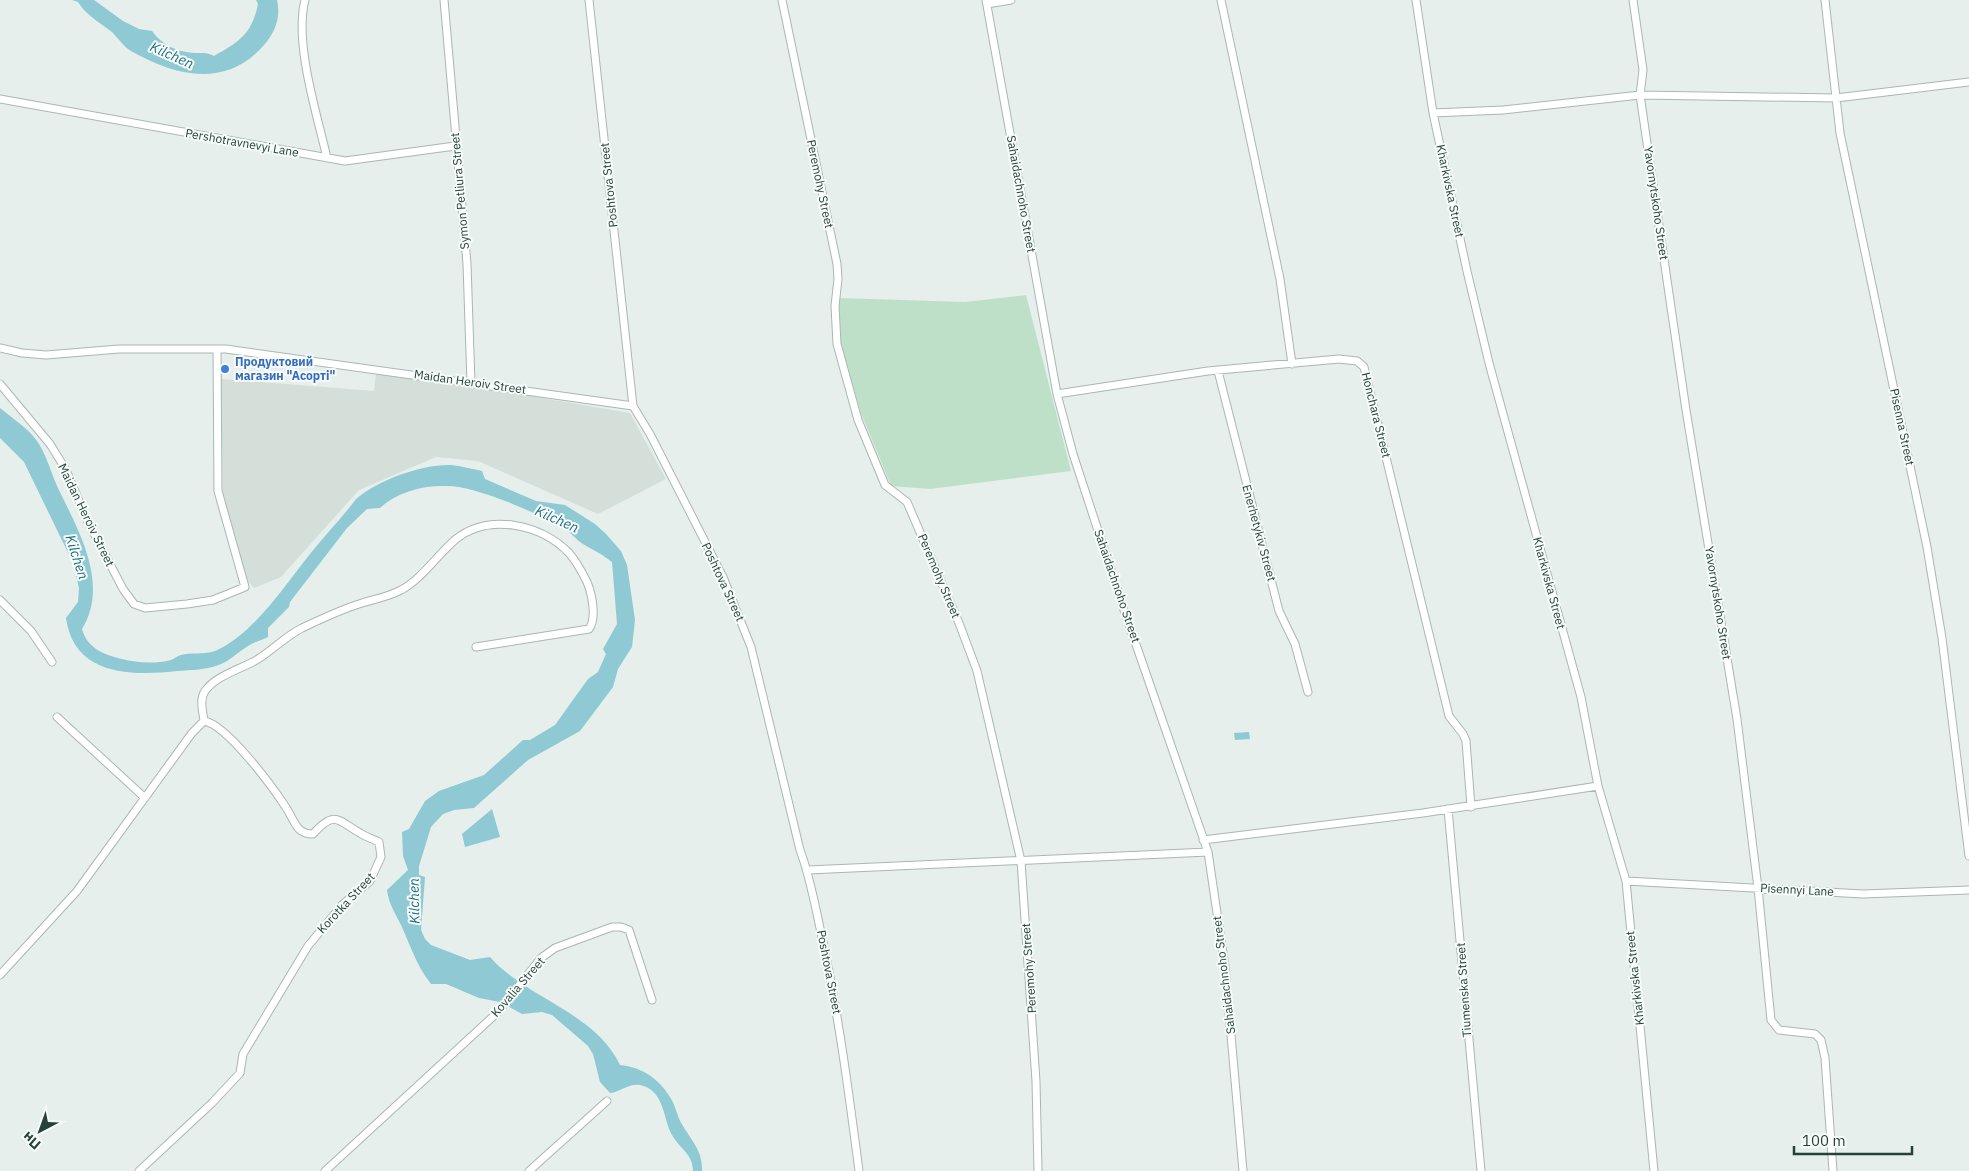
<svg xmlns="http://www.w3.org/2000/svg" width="1969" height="1171" viewBox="0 0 1969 1171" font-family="'IBM Plex Sans',sans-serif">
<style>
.built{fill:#d4dfda}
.green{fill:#bfe0c8}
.water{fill:#8ec9d4}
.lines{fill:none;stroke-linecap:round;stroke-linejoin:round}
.street-casing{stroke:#a8b8b2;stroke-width:9}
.street{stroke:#fff;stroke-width:7}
.shop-dot{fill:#3f7fe0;stroke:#f7fbf9;stroke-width:2}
.labels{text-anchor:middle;stroke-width:4;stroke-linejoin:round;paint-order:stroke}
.street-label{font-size:12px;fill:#24423a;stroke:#f7fbf9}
.shop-label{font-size:12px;font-weight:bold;fill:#366cbe;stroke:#f7fbf9;text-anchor:start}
.water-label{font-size:14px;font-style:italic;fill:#1c6f80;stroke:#f7fbf9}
</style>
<rect width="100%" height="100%" fill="#e6efeb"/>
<path class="built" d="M376 374 436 380 630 413 666 479 598 514 478 461 436 457 359 490 281 577 254 588 245 578 223 498 221 379 374 391Z"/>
<path class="green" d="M1026 295 1071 471 930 489 891 486 861 413 838 337 839 298 965 302Z"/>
<path class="water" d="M72 0H94L123 21 139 29 152 31C162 45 177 52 194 53 202 53 207 52 214 56 239 42 252 34 258 4L256 0H277C281 18 275 32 264 45 226 89 175 76 131 51 124 47 118 38 112 32 100 23 86 15 78 2Z
M0 408C12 418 28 428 37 441 46 454 51 472 57 486 78 530 110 583 82 629 87 648 104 655 122 659 137 663 155 664 171 660 174 659 177 656 181 655 191 652 202 655 215 651 253 635 285 585 310 554 325 535 342 518 356 499 378 480 422 464 451 465 461 466 472 469 482 471L485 479 536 501 565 505 595 524 606 534 621 551 627 565 635 620 632 647 618 669 613 687 580 731 528 760 474 808 454 810 443 814 431 827 419 866V875L425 877 421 930 425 939 431 945 470 960 490 957C527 999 595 1012 620 1065 642 1067 659 1079 670 1097 676 1106 677 1117 683 1126 692 1141 703 1152 702 1171H693C693 1154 680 1149 672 1135 663 1120 665 1090 640 1085 628 1083 621 1092 610 1093L600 1082 593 1054 588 1046 552 1015 542 1012 522 1014 500 1002 479 998 446 984H431C416 965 410 944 400 923 394 911 389 904 387 890L408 870 403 856 402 832 409 829 425 801 439 791 484 775 523 740H530L555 725 588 679 598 672 606 654 603 649 617 624 612 562C602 554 593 550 583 544 576 540 572 533 565 529 539 514 477 486 447 486 423 485 397 492 380 508L367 509 347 528 290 602 289 607 268 628V637C262 640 254 642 248 646 236 653 231 661 216 666 204 670 190 670 178 671 131 676 74 676 66 618L78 602 79 588 73 563 24 462 0 438Z
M1249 732 1250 739 1235 740 1234 733Z
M492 809 500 837 465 847 462 834Z"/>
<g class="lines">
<g class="street-casing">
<path id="street" d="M305 0C294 43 317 114 327 158
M444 0 467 264 471 383
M589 0 633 406 650 434 723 577 751 647 800 850C811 879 816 911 823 942 839 1018 849 1094 859 1171
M782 0 837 264 838 279 835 306 837 344 858 420 885 485 907 502 959 623 977 671 1021 861 1036 1081 1038 1171
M986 0 1057 394 1073 454 1123 607 1208 852 1225 967 1243 1171
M1221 0 1280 279 1292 364
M1416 0 1433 113 1467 271 1489 363 1581 697 1598 786 1626 881 1654 1171
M1633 0 1643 70 1640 95 1686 410 1737 719 1758 888 1771 1020 1779 1030 1815 1034 1821 1040 1825 1058 1833 1171
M1825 0 1840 133 1927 547 1942 638 1969 856
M987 4 1011 0
M0 99 345 161 455 146
M1433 113 1503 110 1640 95 1836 98 1969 82
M0 348 22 353 46 355 119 349H226L633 406
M1218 371 1279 611 1295 644 1308 692
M0 384 50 444 66 470 87 520 123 589 134 604 145 608 187 604 213 600 245 587 218 491 217 349
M1057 394 1208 371 1339 359 1357 361 1364 367 1449 716 1463 734 1466 741 1471 807
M0 600 31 631 52 662
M57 717 145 798
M1448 809 1481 1171
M1203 840 1423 813 1598 786
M808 870 1208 852
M1626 881 1863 894 1969 890
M0 975 77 891 192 733 204 721C203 712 199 700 205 691 215 677 237 670 253 662 270 653 284 637 302 628 321 619 342 609 362 603 375 599 388 597 401 590 421 580 438 554 456 539 489 513 541 524 569 553 577 562 582 572 587 582 592 594 597 618 589 629L476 647
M139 1171 212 1103 240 1073 243 1054 308 946 342 905 370 881 381 857 379 842C373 839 366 837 360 833 338 821 335 809 313 834 307 834 303 833 299 829 293 822 290 813 285 806 272 786 226 724 204 721
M325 1171 498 1012 541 958 555 948 612 927H621L629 930 652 1000
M529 1171 607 1101"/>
</g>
<use href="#street" class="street"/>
</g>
<circle class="shop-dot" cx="225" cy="369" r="5"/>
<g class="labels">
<g class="street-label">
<text transform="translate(242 143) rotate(10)" y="4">Pershotravnevyi Lane</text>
<text transform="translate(820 184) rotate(78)" y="4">Peremohy Street</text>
<text transform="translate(609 185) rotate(-96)" y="4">Poshtova Street</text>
<text transform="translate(460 191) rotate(-95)" y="4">Symon Petliura Street</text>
<text transform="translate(1450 191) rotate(78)" y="4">Kharkivska Street</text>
<text transform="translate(1021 194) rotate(80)" y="4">Sahaidachnoho Street</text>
<text transform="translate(1656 203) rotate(82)" y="4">Yavornytskoho Street</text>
<text transform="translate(470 382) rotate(8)" y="4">Maidan Heroiv Street</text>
<text transform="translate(1376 415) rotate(76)" y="4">Honchara Street</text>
<text transform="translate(1902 427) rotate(78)" y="4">Pisenna Street</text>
<text transform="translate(86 515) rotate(64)" y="4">Maidan Heroiv Street</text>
<text transform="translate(1259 533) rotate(75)" y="4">Enerhetykiv Street</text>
<text transform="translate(939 576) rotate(67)" y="4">Peremohy Street</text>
<text transform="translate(723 582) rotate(65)" y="4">Poshtova Street</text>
<text transform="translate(1549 583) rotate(75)" y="4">Kharkivska Street</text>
<text transform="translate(1117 586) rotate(71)" y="4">Sahaidachnoho Street</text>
<text transform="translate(1718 603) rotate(81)" y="4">Yavornytskoho Street</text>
<text transform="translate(1797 890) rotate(3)" y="4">Pisennyi Lane</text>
<text transform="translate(346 903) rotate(-47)" y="4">Korotka Street</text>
<text transform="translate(1029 968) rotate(-94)" y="4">Peremohy Street</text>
<text transform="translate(829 972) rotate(79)" y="4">Poshtova Street</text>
<text transform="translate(1224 975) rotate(-97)" y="4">Sahaidachnoho Street</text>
<text transform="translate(1635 978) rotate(-96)" y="4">Kharkivska Street</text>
<text transform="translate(518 987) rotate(-49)" y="4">Kovalia Street</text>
<text transform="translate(1464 990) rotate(-94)" y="4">Tiumenska Street</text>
</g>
<g class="shop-label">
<text x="235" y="366">Продуктовий<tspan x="235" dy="14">магазин "Асорті"</tspan></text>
</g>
<g class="water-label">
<text transform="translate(172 55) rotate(24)" y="5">Kilchen</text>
<text transform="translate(557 519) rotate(24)" y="5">Kilchen</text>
<text transform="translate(77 557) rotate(72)" y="5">Kilchen</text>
<text transform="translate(414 901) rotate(-91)" y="5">Kilchen</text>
</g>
</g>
<g transform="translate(40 1131) rotate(221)" stroke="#f7fbf9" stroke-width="4" paint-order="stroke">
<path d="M0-4L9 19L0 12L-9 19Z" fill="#24423a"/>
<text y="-8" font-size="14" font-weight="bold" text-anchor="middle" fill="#24423a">Пн</text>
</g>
<path d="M1794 1146v8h118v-8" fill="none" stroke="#24423a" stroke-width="2.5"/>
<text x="1802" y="1146" font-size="15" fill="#24423a" stroke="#f7fbf9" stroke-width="4" paint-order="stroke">100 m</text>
</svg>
